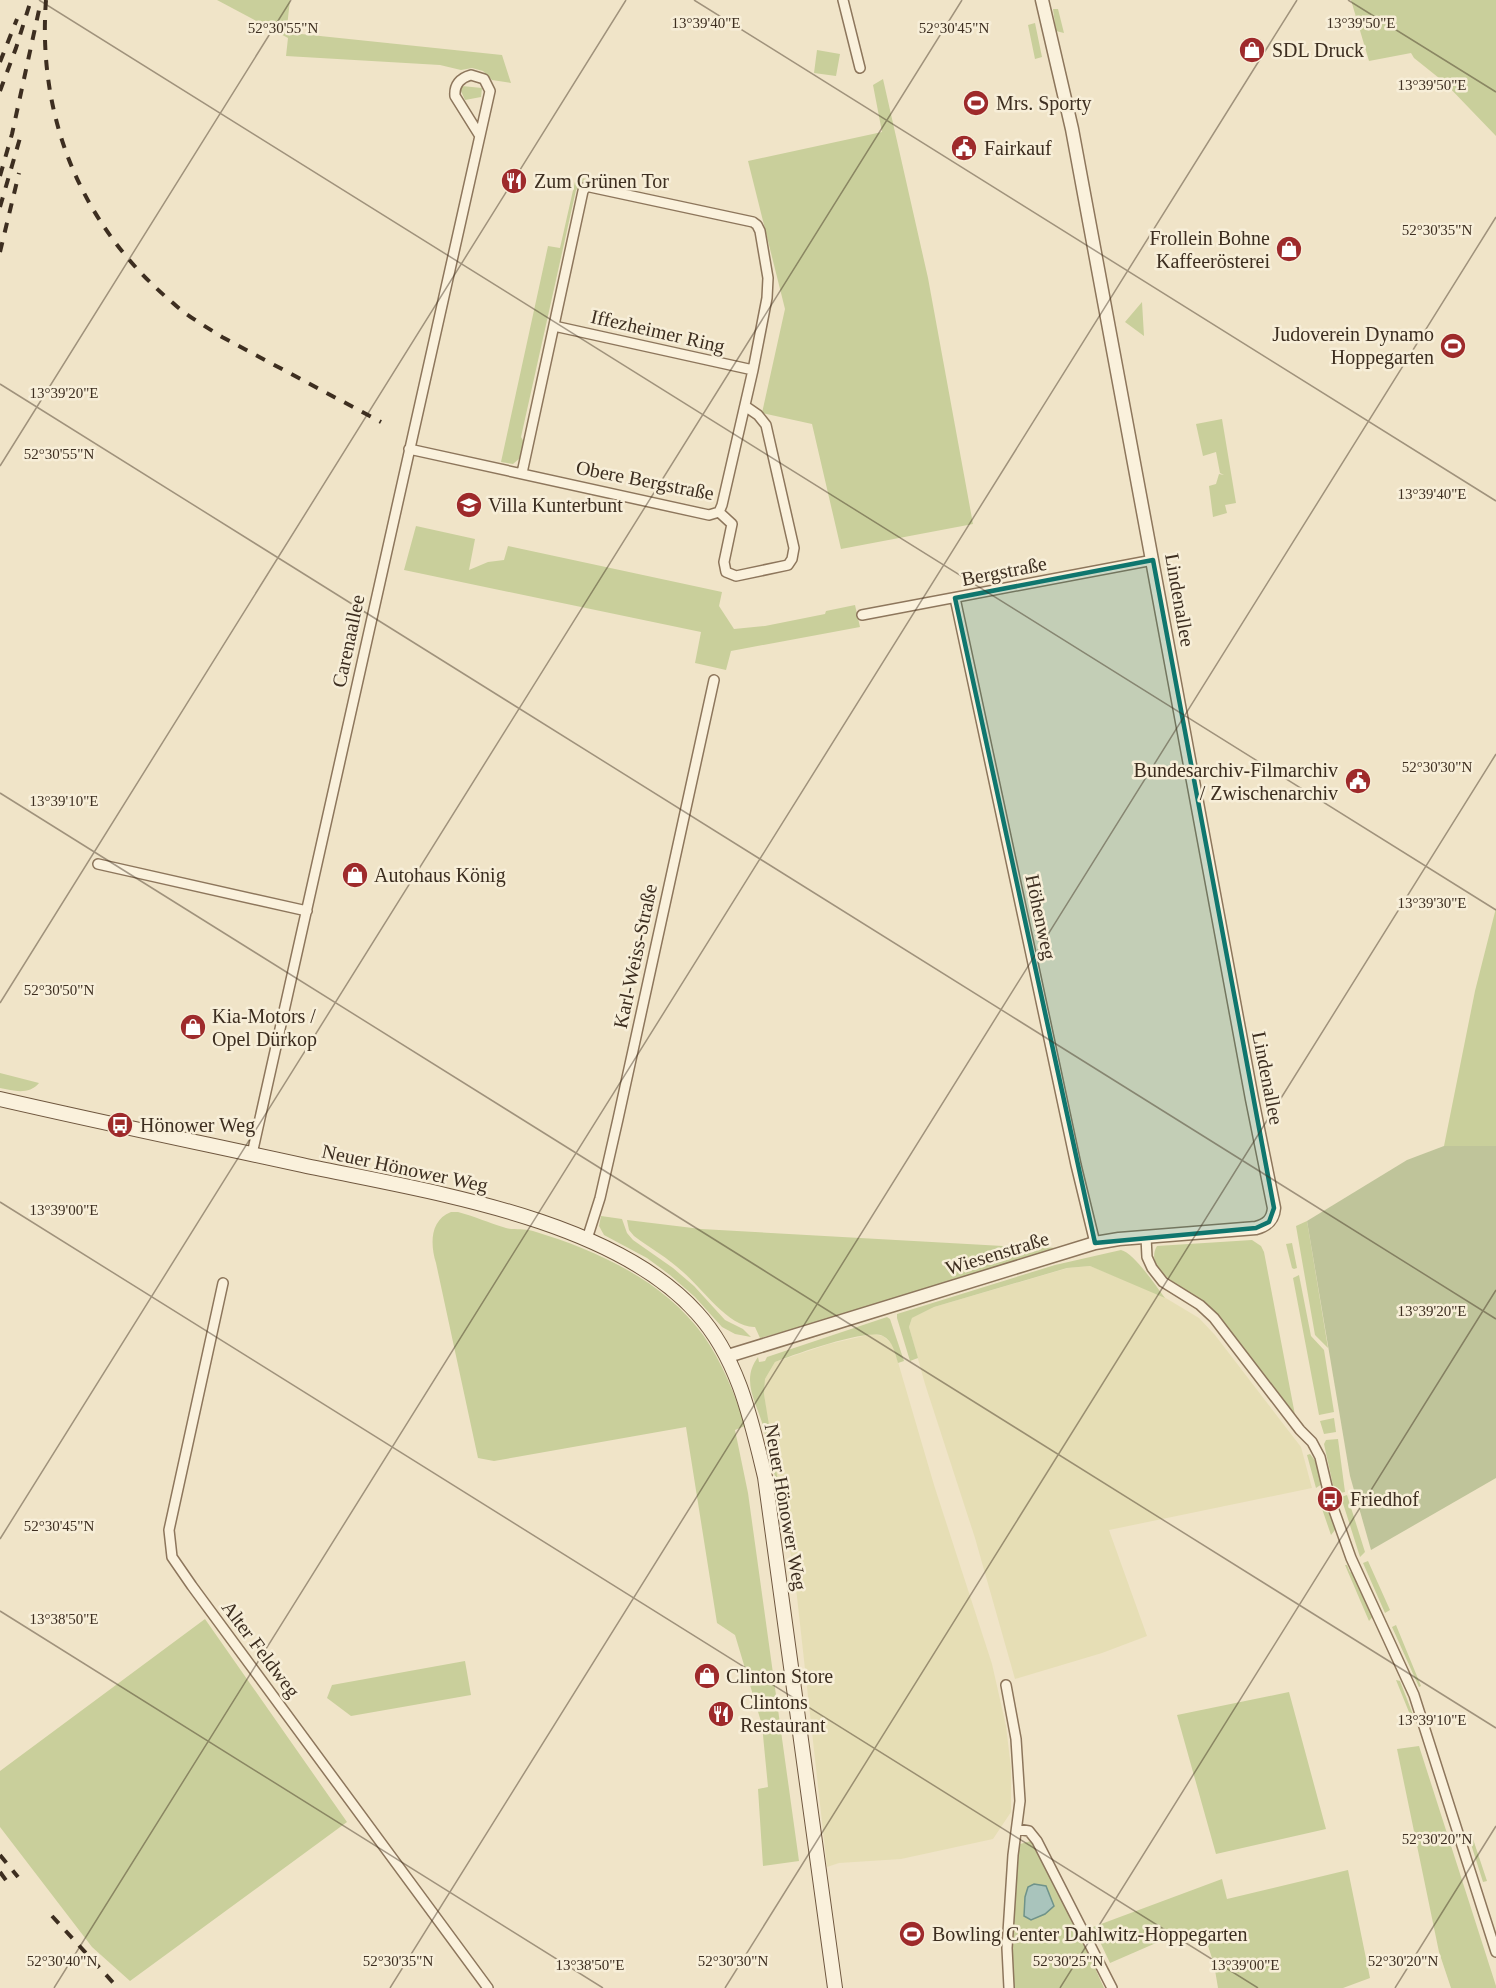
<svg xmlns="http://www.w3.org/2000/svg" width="1496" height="1988" viewBox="0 0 1496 1988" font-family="Georgia,serif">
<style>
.farmland{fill:#e6deb5}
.green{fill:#c9cf9b}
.cemetery{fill:#bfc49a}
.water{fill:#a9c4bc;stroke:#6f938a;stroke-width:1.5}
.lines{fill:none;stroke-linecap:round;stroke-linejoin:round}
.minor-casing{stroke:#8d765c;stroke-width:12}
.tertiary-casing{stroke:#8d765c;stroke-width:15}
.secondary-casing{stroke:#6f573f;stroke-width:16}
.minor{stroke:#faf1dc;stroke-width:9}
.tertiary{stroke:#faf1dc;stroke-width:12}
.secondary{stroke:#faf1dc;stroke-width:14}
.rail{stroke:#3d2e20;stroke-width:4;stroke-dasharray:10 10;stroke-linecap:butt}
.marked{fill:#0f766e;fill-opacity:0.2;stroke:#0f766e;stroke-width:4.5;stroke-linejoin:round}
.ticks{fill:none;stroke:#3d2e20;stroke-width:1.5;stroke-opacity:0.45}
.labels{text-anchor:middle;stroke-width:5;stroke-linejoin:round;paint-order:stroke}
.poi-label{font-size:20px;fill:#3d2e20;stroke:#f7eed8;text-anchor:start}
.street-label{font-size:20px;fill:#3d2e20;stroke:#f7eed8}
.ticks-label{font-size:15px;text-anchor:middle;fill:#3d2e20;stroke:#f7eed8;stroke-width:5;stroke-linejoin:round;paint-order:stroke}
</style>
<rect width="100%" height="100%" fill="#f0e4c8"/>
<path class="farmland" d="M1090 1266 1159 1294 1199 1318 1215 1335 1301 1447 1312 1488 1109 1530 1147 1636 1102 1653 1015 1679 975 1538 925 1384 909 1327 912 1318 934 1307 1068 1268Z
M872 1334 883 1336 893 1345 934 1485 992 1664 1006 1726 1011 1768V1812L993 1839 901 1859 839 1863 827 1867 795 1579 768 1423 764 1394 765 1379 775 1362 829 1344Z"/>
<path class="green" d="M217 0H290L287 27 301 34 502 55 511 83 492 80 483 71 472 68 461 70 440 65 286 56 288 38Z
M1351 0H1496V136L1444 82 1414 58 1411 53 1369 61Z
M1053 9H1058L1064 33 1056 31Z
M1035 23 1042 57 1035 59 1028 25Z
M817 50 840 54 836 76 814 73Z
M883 79 928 278 973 524 841 549 812 424 762 413 785 309 748 161 882 132 873 85Z
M462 86 482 88 481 97 465 100 461 91Z
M576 177 587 179 576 190 521 437 524 442 520 458 513 464 501 462 548 246 560 248Z
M1142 302 1144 336 1125 322Z
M1222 419 1236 503 1225 505 1227 513 1213 517 1209 486 1216 484 1219 474 1224 475 1220 473 1216 452 1203 456 1196 424Z
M416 526 475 539 469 570 488 562 504 560 508 546 722 592 719 606 734 629 765 626 825 614 826 611 855 605 860 627 731 651 726 670 695 663 701 632 404 570Z
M1496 908V1146H1444L1475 991Z
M0 1073 39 1083C29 1095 14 1091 0 1088Z
M451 1212H458C474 1216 489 1223 506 1228 515 1230 524 1228 533 1231 596 1250 663 1280 703 1335 722 1362 735 1394 745 1426L735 1430 748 1493 799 1861 763 1866 758 1789 768 1787 762 1725 735 1635 717 1623 686 1427 494 1461 478 1458 436 1263C430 1244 430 1220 451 1212Z
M601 1216 622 1219 627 1233 633 1240 673 1268 694 1286 725 1320 743 1329 751 1337 735 1334 722 1327 695 1297 670 1275 647 1258 604 1235 599 1226Z
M627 1220 701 1229 1003 1246 1030 1251 1032 1246 1056 1248 808 1325 760 1338 755 1327C729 1328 702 1288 683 1272 668 1258 650 1248 634 1236L629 1230Z
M1307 1221 1328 1348 1315 1335 1296 1226Z
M1252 1240 1261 1246 1264 1252 1295 1415 1217 1314C1212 1308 1206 1303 1199 1298 1184 1288 1143 1270 1157 1246Z
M1292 1243 1297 1268 1294 1269 1292 1268 1286 1244Z
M1121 1250C1134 1253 1156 1286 1165 1298L1090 1266 1067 1268 934 1307 912 1318 909 1327 918 1358 910 1361 897 1318V1314L1055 1265Z
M1299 1275 1311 1336 1324 1350 1334 1412 1319 1415 1293 1278Z
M887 1317 890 1319 904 1361 898 1363C895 1353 893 1341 883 1336 867 1328 793 1355 775 1362L765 1379 764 1394 778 1481C768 1465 768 1444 763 1426 759 1411 750 1395 750 1380 750 1371 753 1364 758 1357L759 1362 765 1361 767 1357Z
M1334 1418 1336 1432 1324 1434 1320 1421Z
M1338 1439 1345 1492 1335 1494 1324 1444 1326 1440Z
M1310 1454 1317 1463 1322 1484 1316 1488 1307 1455Z
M1347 1495 1365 1552 1360 1557 1341 1497Z
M1324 1496 1335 1530 1331 1535 1318 1497Z
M1368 1561 1390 1610 1385 1613 1363 1563Z
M1345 1565H1347L1350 1572 1354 1573 1374 1615 1369 1621Z
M205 1619 347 1822 130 1981 92 1947 0 1827V1771Z
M1396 1625 1421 1686 1419 1687 1392 1627Z
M465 1661 471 1695 351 1716 327 1698 332 1685Z
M1396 1680 1400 1681 1415 1720 1413 1722Z
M1289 1692 1326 1829 1216 1854 1177 1715Z
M1419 1746 1496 1986V1988H1451L1439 1952 1397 1749Z
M1472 1836 1487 1881 1483 1882 1469 1838Z
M1031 1841 1035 1847C1058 1894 1083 1940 1104 1988H1014L1012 1942 1016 1849 1020 1844Z
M1348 1870 1370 1978 1343 1988H1218L1214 1964 1204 1934 1184 1941 1179 1933 1110 1963 1093 1927 1222 1879 1227 1899Z"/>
<path class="cemetery" d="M1444 1146H1496V1478L1371 1550 1350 1476 1307 1221 1407 1160Z"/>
<path class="water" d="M1034 1884 1046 1886 1054 1906 1045 1914 1031 1920 1024 1916 1025 1897 1028 1887Z"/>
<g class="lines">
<g class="minor-casing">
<path id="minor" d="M843 0 860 68
M554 326 753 370
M409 449 709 515 719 512
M522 473 583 191 586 187H590L753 222 757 225 760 231 768 278 767 298 753 370 722 505 719 512
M719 512 732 524 724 562 726 572 736 576 788 565 792 559 794 548 766 425 758 415 745 406
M955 598 1076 1165 1095 1243
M862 615 1153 560
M98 864 307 911
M252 1154 490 91 484 79 471 75C460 78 454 85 455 96L480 136
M1146 1237 1147 1257 1152 1268 1163 1282 1200 1305 1214 1318 1300 1430 1312 1442 1320 1457 1330 1499 1351 1558 1414 1695 1496 1952
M587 1239 600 1198 618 1119 714 680
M223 1283 169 1530 172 1557 192 1586 488 1988
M1006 1685 1016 1739 1020 1801 1013 1855 1007 1948 1009 1988
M1017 1829 1029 1831 1037 1841 1112 1988"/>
</g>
<g class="tertiary-casing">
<path id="tertiary" d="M728 1356 1095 1243 1119 1239 1256 1228C1267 1225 1273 1220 1274 1208L1252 1099 1072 129 1042 0"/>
</g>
<g class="secondary-casing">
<path id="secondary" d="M0 1099C100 1122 201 1143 302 1165 423 1191 611 1217 697 1313 738 1358 751 1419 765 1477L835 1988"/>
</g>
<use href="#minor" class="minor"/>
<use href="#tertiary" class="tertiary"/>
<use href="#secondary" class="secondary"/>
<path class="rail" d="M46 0C37 118 82 227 173 303 187 316 205 326 222 337L381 422
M0 62 17 19
M0 91 16 48 31 0
M0 176 12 134 39 10
M0 207 20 138
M0 252 19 173
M0 1855 18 1877
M0 1872 8 1883
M52 1916 118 1988"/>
</g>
<path class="marked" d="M1153 560 1274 1208 1269 1222 1256 1228 1095 1243 955 598Z"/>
<path class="ticks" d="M39 0 1496 910M694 0 1496 501M1348 0 1496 92M0 384 1496 1319M0 466 291 0M0 793 1496 1728M0 1003 626 0M0 1202 1258 1988M0 1539 962 0M0 1611 603 1988M54 1988 1297 0M390 1988 1496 217M725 1988 1496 754M1060 1988 1496 1290M1395 1988 1496 1826"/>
<defs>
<g id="shop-disc" transform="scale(1.35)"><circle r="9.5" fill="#9e2a2b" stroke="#f7eed8"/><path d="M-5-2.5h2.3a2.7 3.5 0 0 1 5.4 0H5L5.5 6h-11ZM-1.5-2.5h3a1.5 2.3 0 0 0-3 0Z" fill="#fff"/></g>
<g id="stadium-disc" transform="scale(1.35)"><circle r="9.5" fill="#9e2a2b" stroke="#f7eed8"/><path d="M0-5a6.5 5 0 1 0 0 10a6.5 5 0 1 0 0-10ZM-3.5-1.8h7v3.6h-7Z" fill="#fff"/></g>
<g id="civic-disc" transform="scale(1.35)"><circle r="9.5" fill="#9e2a2b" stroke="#f7eed8"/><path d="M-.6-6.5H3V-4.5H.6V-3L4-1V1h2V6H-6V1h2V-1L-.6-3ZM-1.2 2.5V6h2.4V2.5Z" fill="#fff"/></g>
<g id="restaurant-disc" transform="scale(1.35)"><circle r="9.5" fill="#9e2a2b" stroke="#f7eed8"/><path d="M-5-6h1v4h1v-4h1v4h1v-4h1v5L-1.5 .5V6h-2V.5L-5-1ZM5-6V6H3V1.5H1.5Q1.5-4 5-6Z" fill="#fff"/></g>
<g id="school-disc" transform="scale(1.35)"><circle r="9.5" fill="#9e2a2b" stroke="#f7eed8"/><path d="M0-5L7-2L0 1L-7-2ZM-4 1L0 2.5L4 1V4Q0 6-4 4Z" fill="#fff"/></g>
<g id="bus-disc" transform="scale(1.35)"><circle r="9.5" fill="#9e2a2b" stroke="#f7eed8"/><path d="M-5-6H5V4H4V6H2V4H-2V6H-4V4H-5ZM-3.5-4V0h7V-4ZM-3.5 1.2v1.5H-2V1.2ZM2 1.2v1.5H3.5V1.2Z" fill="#fff"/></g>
</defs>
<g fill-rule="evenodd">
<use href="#shop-disc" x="1252" y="50"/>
<use href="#stadium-disc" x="976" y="103"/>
<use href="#civic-disc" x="964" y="148"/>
<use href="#restaurant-disc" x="514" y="181"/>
<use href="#shop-disc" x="1289" y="249"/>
<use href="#stadium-disc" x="1453" y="346"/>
<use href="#school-disc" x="469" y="505"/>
<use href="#civic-disc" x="1358" y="781"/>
<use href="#shop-disc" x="355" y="875"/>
<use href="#shop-disc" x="193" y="1027"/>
<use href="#bus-disc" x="120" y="1125"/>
<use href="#bus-disc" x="1330" y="1499"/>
<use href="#shop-disc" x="707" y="1676"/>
<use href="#restaurant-disc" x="721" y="1714"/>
<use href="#stadium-disc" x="912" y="1934"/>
</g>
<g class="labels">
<g class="poi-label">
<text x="1272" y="57">SDL Druck</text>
<text x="996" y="110">Mrs. Sporty</text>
<text x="984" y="155">Fairkauf</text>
<text x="534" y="188">Zum Grünen Tor</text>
<text x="1270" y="245" text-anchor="end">Frollein Bohne<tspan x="1270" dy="23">Kaffeerösterei</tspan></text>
<text x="1434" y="341" text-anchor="end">Judoverein Dynamo<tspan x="1434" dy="23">Hoppegarten</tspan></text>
<text x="488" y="512">Villa Kunterbunt</text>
<text x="1338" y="777" text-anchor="end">Bundesarchiv-Filmarchiv<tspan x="1338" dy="23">/ Zwischenarchiv</tspan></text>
<text x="374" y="882">Autohaus König</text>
<text x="212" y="1023">Kia-Motors /<tspan x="212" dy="23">Opel Dürkop</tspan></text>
<text x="140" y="1132">Hönower Weg</text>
<text x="1350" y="1506">Friedhof</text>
<text x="726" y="1683">Clinton Store</text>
<text x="740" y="1709">Clintons<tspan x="740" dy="23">Restaurant</tspan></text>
<text x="932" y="1941">Bowling Center Dahlwitz-Hoppegarten</text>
</g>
<g class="street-label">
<text transform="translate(658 331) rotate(13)" y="7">Iffezheimer Ring</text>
<text transform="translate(645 480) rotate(11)" y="7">Obere Bergstraße</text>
<text transform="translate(1004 571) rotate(-11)" y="7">Bergstraße</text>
<text transform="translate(1180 600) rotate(80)" y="7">Lindenallee</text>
<text transform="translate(348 641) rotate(-78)" y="7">Carenaallee</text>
<text transform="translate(1041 917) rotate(78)" y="7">Höhenweg</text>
<text transform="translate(635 956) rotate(-78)" y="7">Karl-Weiss-Straße</text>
<text transform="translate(1268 1078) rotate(79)" y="7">Lindenallee</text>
<text transform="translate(405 1168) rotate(12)" y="7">Neuer Hönower Weg</text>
<text transform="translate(997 1253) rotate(-17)" y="7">Wiesenstraße</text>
<text transform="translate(786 1507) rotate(80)" y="7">Neuer Hönower Weg</text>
<text transform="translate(261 1649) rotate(53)" y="7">Alter Feldweg</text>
</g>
</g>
<g class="ticks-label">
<text x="706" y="28">13°39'40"E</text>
<text x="1361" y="28">13°39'50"E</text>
<text x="283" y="33">52°30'55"N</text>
<text x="954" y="33">52°30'45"N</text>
<text x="1432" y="90">13°39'50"E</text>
<text x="1437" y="235">52°30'35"N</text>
<text x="64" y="398">13°39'20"E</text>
<text x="59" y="459">52°30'55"N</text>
<text x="1432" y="499">13°39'40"E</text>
<text x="1437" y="772">52°30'30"N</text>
<text x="64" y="806">13°39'10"E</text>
<text x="1432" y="908">13°39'30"E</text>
<text x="59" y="995">52°30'50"N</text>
<text x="64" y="1215">13°39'00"E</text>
<text x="1432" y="1316">13°39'20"E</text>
<text x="59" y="1531">52°30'45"N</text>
<text x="64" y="1624">13°38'50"E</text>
<text x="1432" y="1725">13°39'10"E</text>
<text x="1437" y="1844">52°30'20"N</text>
<text x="62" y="1966">52°30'40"N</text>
<text x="398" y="1966">52°30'35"N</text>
<text x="733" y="1966">52°30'30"N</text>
<text x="1068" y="1966">52°30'25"N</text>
<text x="1403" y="1966">52°30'20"N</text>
<text x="590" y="1970">13°38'50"E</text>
<text x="1245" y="1970">13°39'00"E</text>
</g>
</svg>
